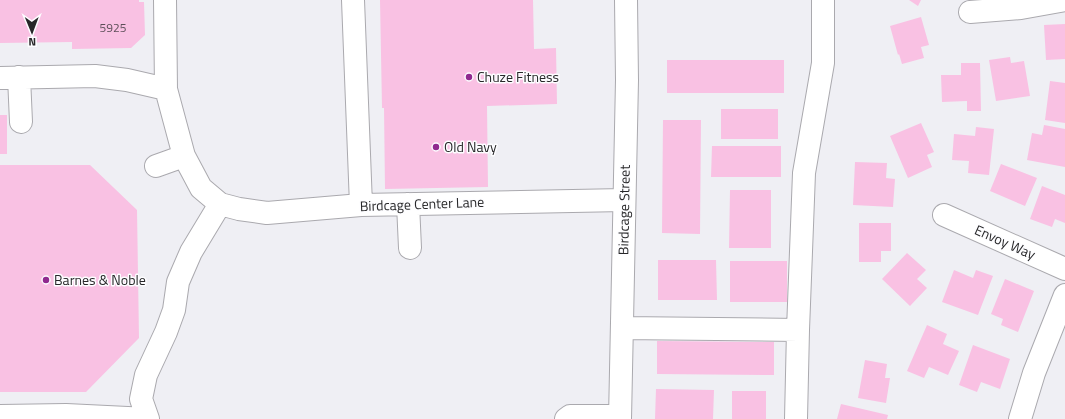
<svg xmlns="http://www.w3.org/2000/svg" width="1065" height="419" viewBox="0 0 1065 419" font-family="'Titillium Web',sans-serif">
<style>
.building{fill:#f9c1e3}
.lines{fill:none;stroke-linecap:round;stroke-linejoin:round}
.minor-casing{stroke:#aaa9ae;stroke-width:24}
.minor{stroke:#fff;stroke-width:22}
.poi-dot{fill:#90298f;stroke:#fdfdff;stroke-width:1.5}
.labels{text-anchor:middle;stroke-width:3;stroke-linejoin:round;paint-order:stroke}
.number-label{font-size:12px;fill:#5c4e58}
.poi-label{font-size:14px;fill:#272729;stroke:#fdfdff;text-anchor:start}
.street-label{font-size:14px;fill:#272729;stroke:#fdfdff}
</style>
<rect width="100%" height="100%" fill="#efeff4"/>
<path class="building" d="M0 0H139V2H144L145 35 131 48 72 49V42L0 43Z
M380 0H533L534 49 556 48 557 104 487 106 488 187 385 189 384 108H382Z
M909 0H921L918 6Z
M921 17 929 45 921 47 924 58 902 64 899 54 898 55 890 26Z
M1065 24V59L1046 60 1044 25Z
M1010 57 1011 63 1024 61 1030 96 996 101 989 60Z
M667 60H784V93H667Z
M961 63H980L981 111H967V101L942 102 941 75H961Z
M1050 81 1065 83V123L1045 120Z
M721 109H778V139H721Z
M0 115H7V154H0Z
M663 120H701L700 234 662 233Z
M921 123 934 152 927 155 932 167 908 178 890 136Z
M1044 125 1065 129V167L1027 160 1032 133 1042 135Z
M976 127 994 129 989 175 968 173 969 161 952 160 954 134 975 136Z
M712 146H781V177H711Z
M855 162 887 163 886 178 895 179 893 207 853 205Z
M1001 164 1037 178 1025 206 990 191Z
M0 165H90L137 210 139 338 86 392H0Z
M1042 186 1065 195V223L1055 219 1052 227 1030 219Z
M730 190H771V248H729Z
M859 223H891V251H881V262H859Z
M907 253 926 270 917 279 927 288 910 306 882 279Z
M658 260H716L717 300H658Z
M730 261H787V302H730Z
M954 270 973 278 976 270 993 276 978 315 942 302Z
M1005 279 1034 291 1018 332 1001 325 1003 319 991 314Z
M927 325 947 334 943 344 959 351 948 375 929 367 924 378 907 371Z
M657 341 774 342V375L657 374Z
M973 345 1010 359 1000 389 981 382 977 392 959 385Z
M865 360 887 364 885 378H890L886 403 858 398Z
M656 389 714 390 713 419H655Z
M732 391H766V419H732Z
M841 404 888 415 887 419H837Z"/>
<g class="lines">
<g class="minor-casing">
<path id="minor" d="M165 0 166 89
M353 0 361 205
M970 12 1021 8 1065 0
M19 77 21 122
M0 78 95 76 127 80 166 89 184 156 201 188 220 204 239 209 267 213 361 205 624 200
M156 166 184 156
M408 204 410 248
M944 215 1065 269
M622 328 798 330
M0 416 66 415 148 419
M148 419 141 399 146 375 166 332 174 310 178 282 191 252 220 204
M566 419 570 416H620
M620 419 627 80 626 0
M796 419 798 330 804 173 823 63V0
M1020 419 1034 373 1065 295"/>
</g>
<use href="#minor" class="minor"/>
</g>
<g class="poi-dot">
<circle cx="469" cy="77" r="4"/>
<circle cx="436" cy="147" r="4"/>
<circle cx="46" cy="280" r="4"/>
</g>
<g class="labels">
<g class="number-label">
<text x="113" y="32">5925</text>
</g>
<g class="poi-label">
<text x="477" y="82">Chuze Fitness</text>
<text x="444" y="152">Old Navy</text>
<text x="54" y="285">Barnes &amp; Noble</text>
</g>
<g class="street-label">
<text transform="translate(422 204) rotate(-2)" y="5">Birdcage Center Lane</text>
<text transform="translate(624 210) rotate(-89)" y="5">Birdcage Street</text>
<text transform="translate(1005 242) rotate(24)" y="5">Envoy Way</text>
</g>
</g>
<g transform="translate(32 32) rotate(179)" stroke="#fdfdff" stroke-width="3" paint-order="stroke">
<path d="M0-3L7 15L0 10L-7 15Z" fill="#272729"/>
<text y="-6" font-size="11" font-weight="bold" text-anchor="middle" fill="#272729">N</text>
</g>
</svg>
